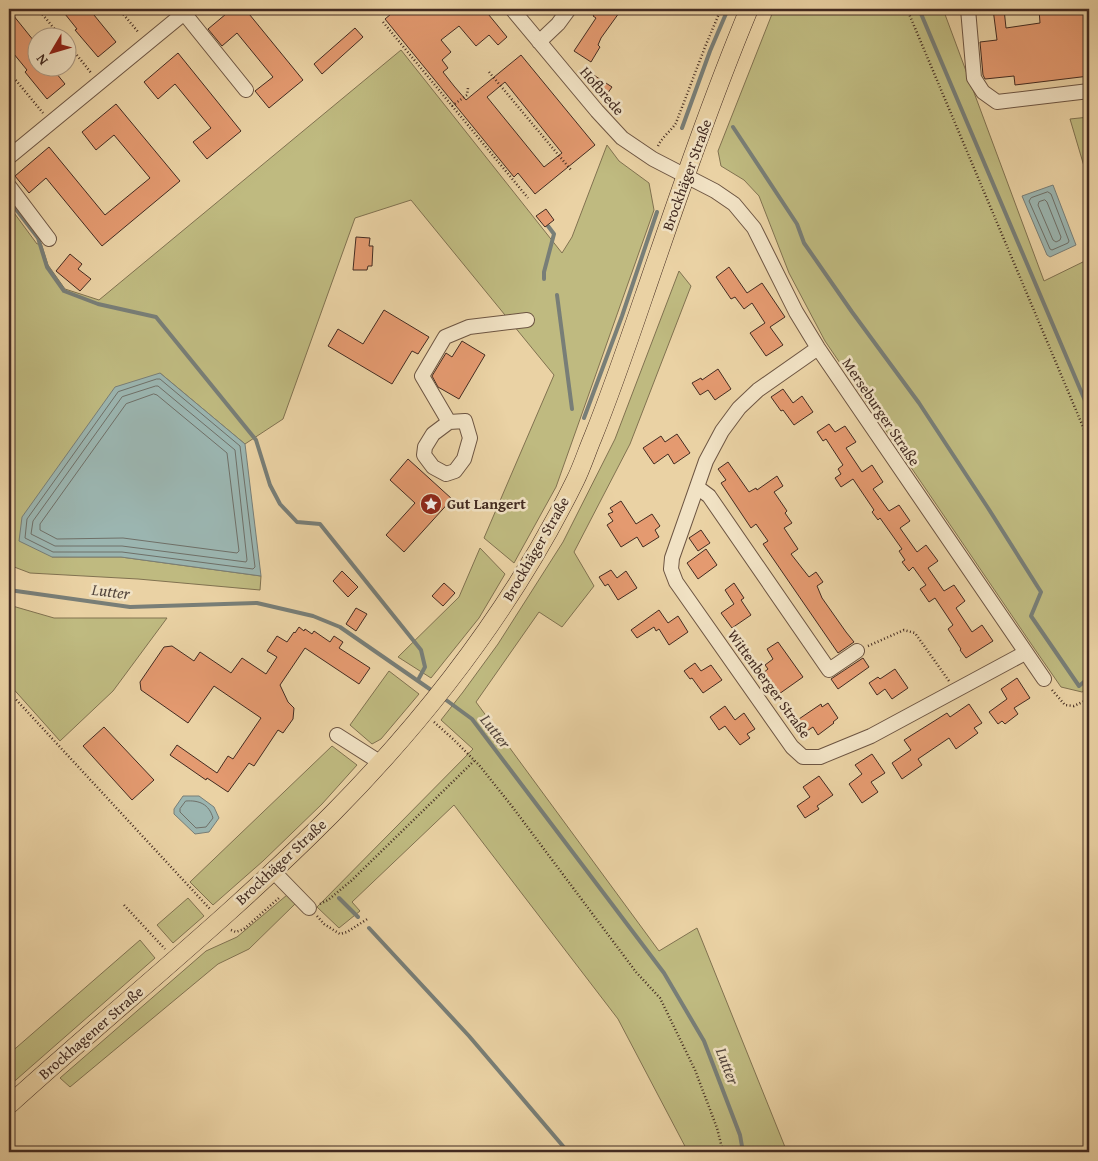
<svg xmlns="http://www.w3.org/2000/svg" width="1098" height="1161" viewBox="0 0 1098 1161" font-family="'Gentium Book Plus',serif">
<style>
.green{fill:#bfba80;stroke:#817250}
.water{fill:#9bb5b0;stroke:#787e77}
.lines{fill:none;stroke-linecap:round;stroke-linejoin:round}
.shore{stroke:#6f7068;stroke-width:1}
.stream{stroke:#787e77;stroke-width:4}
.building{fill:#e49a70;stroke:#432b21;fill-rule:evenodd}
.minor-casing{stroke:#6d5542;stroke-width:16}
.major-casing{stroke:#432b21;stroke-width:19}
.path{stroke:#432b21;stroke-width:2.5;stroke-dasharray:1 2.5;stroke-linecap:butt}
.minor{stroke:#f1e2c4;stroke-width:14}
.major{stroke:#ead2a4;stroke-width:18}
.labels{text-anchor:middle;stroke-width:5;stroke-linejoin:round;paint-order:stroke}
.street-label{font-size:15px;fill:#432b21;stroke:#f1e2c4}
.poi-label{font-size:15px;font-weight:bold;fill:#432b21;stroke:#f1e2c4;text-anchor:start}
.water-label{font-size:16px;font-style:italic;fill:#55473e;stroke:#f1e2c4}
</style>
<rect width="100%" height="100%" fill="#ead2a4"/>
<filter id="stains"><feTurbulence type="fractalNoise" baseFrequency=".004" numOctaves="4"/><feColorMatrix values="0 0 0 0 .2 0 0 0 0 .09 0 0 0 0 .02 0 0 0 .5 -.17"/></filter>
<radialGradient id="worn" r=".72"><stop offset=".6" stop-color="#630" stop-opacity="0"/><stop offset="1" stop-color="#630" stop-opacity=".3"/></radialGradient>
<path class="green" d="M774 9H943L1044 281 1089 259V689L1082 692 1061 687 1034 648 825 341 789 273 759 196 744 180 721 166 718 151Z
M401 50 562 253 572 237 607 145 619 161 649 183 654 210 556 487 514 563 484 538 554 375 411 200 355 218 283 419 245 444 160 373 52 557H121L261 576 260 590 138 579 30 573 9 565V206L37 244 41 243 48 265 65 289 99 300Z
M1089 117V183L1070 119Z
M679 271 691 286 630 444 574 552 594 586 562 627 539 612 476 702 659 951 697 928 787 1152H688L618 1019 454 805 352 902 360 911 339 928 317 907 473 749 441 720 463 692 498 644 563 542 615 439Z
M480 548 505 574 479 618 431 678 398 657 459 597Z
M9 605 54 618H167L113 691 60 741 9 684Z
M389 671 419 694 381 739 372 744 350 725Z
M332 746 357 765 322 804 263 861 213 905 190 882Z
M287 895 295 904 249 949 218 964 70 1087 60 1078 206 951 237 937Z
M188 898 204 916 173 943 157 925Z
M140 940 155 958 9 1086V1054Z"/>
<path class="water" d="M1053 185 1076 245 1050 257 1047 255 1022 196Z
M160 373 245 444 261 576 121 557H52L19 541 22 517 115 387Z
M183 796H199L214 807 219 818 209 832 195 834 174 814V809Z"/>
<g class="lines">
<path class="shore" d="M1048 192 1051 194 1069 241 1068 243 1052 250 1050 249 1029 201 1031 198Z
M1045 200 1047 202 1061 237 1060 240 1056 242 1053 240 1038 205 1039 202Z
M157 379H160L240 446 255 567 253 569 122 552H53L25 538 27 519 118 392Z
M156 386H158L235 450 247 560 246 562 122 546H55L31 534 33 521 122 397Z
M154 394 157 395 227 453 239 551 237 553 123 538 57 539 40 530V524L126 404Z
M186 801C199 800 209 804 213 818L206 827 196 828 180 812V809Z"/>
<path class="stream" d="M919 9 1089 410
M733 127 797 224 804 243 852 312 919 403 988 508 1041 592 1031 616 1079 686 1085 681
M682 128 710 51 728 9
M9 200 38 238 47 267 64 291 98 304 156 317 256 440 270 485 280 504 297 522 320 524 421 650 425 667 418 680
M544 279V272L554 234 548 226
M557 295 572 409
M584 418 622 316 657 212
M9 590 130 607 257 603 313 616 340 627 434 692
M442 697 472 719 664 973 704 1041 740 1135 743 1152
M339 898 358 917
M369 928 469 1036 568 1152"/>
</g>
<path class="building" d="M61 9H101L94 15 116 42 98 57 75 30 77 29Z
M232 9H245L303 80 269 108 255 91 273 77 237 33 222 46 208 29Z
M397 9H484L507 37 498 45 489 35 476 46 459 26 441 40 451 52 442 60 448 68 443 72 454 86 466 100 521 55 595 145 535 194 518 173 514 177 385 19ZM505 82 562 153 544 167 487 97Z
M598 9H612L619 13 601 38 598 45 600 47 591 62 574 51 596 18 593 16Z
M993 9H1004L1006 28 1040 23 1039 9H1089V76L1015 85 1014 76 985 79 983 75 980 42 997 40Z
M9 10 38 46V68H52L65 84 47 99 25 72 27 70 9 48Z
M355 28 363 37 322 74 314 64Z
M178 53 241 131 207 159 193 142 211 128 175 84 158 99 144 82Z
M586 70 612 87 605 97 584 72Z
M116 104 180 181 102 246 46 178 29 193 15 176 49 147 105 215 150 178 114 135 96 150 82 132Z
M546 209 554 220 545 227 536 216Z
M356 237 370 238 369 246H373L372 266H368L367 270H353Z
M70 254 82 264 78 269 91 279 80 291 56 271Z
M729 267 747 293 762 283 785 317 770 327 783 345 766 356 750 333 765 323 752 303 744 309 735 297 731 299 716 277Z
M384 310 429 337 418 354 412 351 392 384 328 346 338 329 363 344Z
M462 341 485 355 459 399 438 387 432 376 446 353 452 357Z
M718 369 731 389 715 400 708 390 700 395 692 383 701 378 702 380Z
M783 389 793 403 802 396 813 412 794 425 783 410 781 411 771 397Z
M829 424 835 432 845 426 856 442 846 448 862 472 872 465 883 482 873 489 889 511 899 505 910 521 900 528 917 552 926 545 938 561 928 568 944 591 954 585 965 601 956 608 972 632 982 625 993 641 966 658 960 650 961 649 948 629 953 625 935 598 929 602 920 589 926 585 913 567 909 571 902 562 905 560 899 551 902 549 880 518 878 520 872 512 874 510 853 479 841 487 835 478 841 474 838 469 843 465 826 439 823 441 817 432Z
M677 434 690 453 674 464 668 454 654 464 643 448 661 436 665 442Z
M408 459 452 499 404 552 386 535 415 503 390 480Z
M728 462 749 492 756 488 757 490 777 476 783 486 774 492 787 511 785 513 792 523 784 528 798 549 791 554 809 577 816 572 823 582 817 586 822 598 846 632 854 642 838 653 763 544 768 541 756 524 751 528 721 483 726 480 718 469Z
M621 501 636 524 652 514 660 526 655 530 659 537 643 547 637 537 621 547 607 525 613 521 608 514 613 512 610 508Z
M701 530 710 543 698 551 689 538Z
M706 549 717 565 698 579 687 563Z
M611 570 617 578 626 571 637 588 618 600 608 584 605 586 599 577Z
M342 571 358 587 348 597 333 581Z
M444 583 455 593 443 606 432 596Z
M734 583 744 598 741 600 751 615 732 628 721 613 734 604 725 590Z
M356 608 367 614 356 631 346 624Z
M659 610 668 623 678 616 688 632 669 645 659 629 656 631 654 627 637 638 631 630Z
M299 627 304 631 305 629 312 634 314 631 330 642 334 636 343 642 339 648 370 668 359 684 305 648 280 685 288 702 294 708 293 719 283 733 278 730 254 766 249 763 228 792 207 778 206 780 170 755 177 745 217 773 228 756 233 759 261 718 214 686 188 723 141 690 140 682 164 647 172 646 194 661 200 652 231 673 242 658 266 674 277 657 267 651 277 636 287 642 294 632 295 633Z
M778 642 803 677 779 694 763 673 768 669 765 665 773 659 767 649Z
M863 658 869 667 838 689 831 679Z
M695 663 701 671 711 665 722 680 703 693 692 678 690 679 684 671Z
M895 669 908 688 892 699 885 689 877 695 869 683 878 677 880 679Z
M1017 678 1030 698 1014 708 1018 714 1005 724 1002 721 998 724 989 712 1007 699 1001 689Z
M828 703 838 718 833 722 834 723 818 735 813 727 804 733 796 721 821 704 822 707Z
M969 704 982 723 974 728 978 733 956 749 949 738 918 759 922 765 902 779 892 763 911 750 904 740 947 713 950 717Z
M725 706 735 720 744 713 755 729 747 734 750 738 740 745 725 726 719 730 710 717Z
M104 727 154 780 132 800 83 746Z
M872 754 885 773 871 782 878 792 862 803 849 784 862 774 855 765Z
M819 776 833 795 817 806 819 809 805 818 797 806 810 797 803 787Z"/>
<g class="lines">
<g class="minor-casing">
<path id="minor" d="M512 9 597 111 622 138 653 159 715 191 734 204 754 228 796 312 818 348 1044 679
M968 9 974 78 983 92 997 102 1089 91
M184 13 246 90
M539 42 558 24 569 9
M9 157 189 9
M9 186 49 239
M818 348 758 390 739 408 722 431 706 461 672 558 671 569 676 582 792 747 803 757H820L871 736 1025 653
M465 421 470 438 464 459 455 471 446 474 433 467 424 455 425 447 433 434 449 422Z
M449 422 422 376 445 337 469 327 527 320
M697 487 709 496 829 670 857 651
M337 735 381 763
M273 871 309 908"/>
</g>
<g class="major-casing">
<path id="major" d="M9 1105C116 1008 230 917 332 814 429 716 514 605 575 481 582 467 587 451 593 437 612 390 628 343 644 296 677 200 710 103 749 9"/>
</g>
<path class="path" d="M38 9 62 38
M119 9 139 33
M907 9 1089 441
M383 22 528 198
M68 44 92 74
M9 72 43 113
M489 72 571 170
M452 106 467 95 468 88
M658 146C662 137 671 131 676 123L705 47 721 9
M868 646 904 630 915 633 949 681
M1052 690 1065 705 1074 706 1089 699
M9 692 210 909
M434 722 453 739 479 765 511 805 636 972 660 998 695 1070 717 1128 723 1152
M320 904 328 900 351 881 474 761
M124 905 165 949
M317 916 324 924 340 934 347 932 369 918
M231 930 236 932 244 929 280 897"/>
<use href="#minor" class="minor"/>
<use href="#major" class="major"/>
</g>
<defs>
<g id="sight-disc" transform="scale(1.125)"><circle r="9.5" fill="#8f2418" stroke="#f1e2c4"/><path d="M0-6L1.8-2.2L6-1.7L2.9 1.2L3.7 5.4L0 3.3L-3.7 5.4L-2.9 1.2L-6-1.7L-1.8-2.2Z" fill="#fff"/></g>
</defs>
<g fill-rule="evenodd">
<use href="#sight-disc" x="431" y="504"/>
</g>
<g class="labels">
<g class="street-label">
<text transform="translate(602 91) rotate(49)" y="5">Hofbrede</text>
<text transform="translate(687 175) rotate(-70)" y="5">Brockhäger Straße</text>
<text transform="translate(881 412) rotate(56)" y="5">Merseburger Straße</text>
<text transform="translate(536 549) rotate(-60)" y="5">Brockhäger Straße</text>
<text transform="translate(769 684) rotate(54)" y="5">Wittenberger Straße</text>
<text transform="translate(281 862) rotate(-43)" y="5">Brockhäger Straße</text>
<text transform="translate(91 1033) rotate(-41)" y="5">Brockhagener Straße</text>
</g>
<g class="poi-label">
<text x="447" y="509">Gut Langert</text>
</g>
<g class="water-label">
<text transform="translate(111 591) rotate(7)" y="6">Lutter</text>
<text transform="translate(496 731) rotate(52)" y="6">Lutter</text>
<text transform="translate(728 1066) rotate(69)" y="6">Lutter</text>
</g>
</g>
<rect width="1098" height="1161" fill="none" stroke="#ead2a4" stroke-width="30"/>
<rect x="10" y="10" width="1078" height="1141" fill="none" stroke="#432b21" stroke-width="2.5"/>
<rect x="15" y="15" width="1068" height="1131" fill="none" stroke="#432b21"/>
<g transform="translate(52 52) rotate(232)"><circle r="24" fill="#f1e2c4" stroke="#ab9983"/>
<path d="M0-4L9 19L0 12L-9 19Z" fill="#8f2418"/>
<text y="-8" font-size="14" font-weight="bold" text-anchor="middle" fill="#432b21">N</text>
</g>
<rect width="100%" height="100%" filter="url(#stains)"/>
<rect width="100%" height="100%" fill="url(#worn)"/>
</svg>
